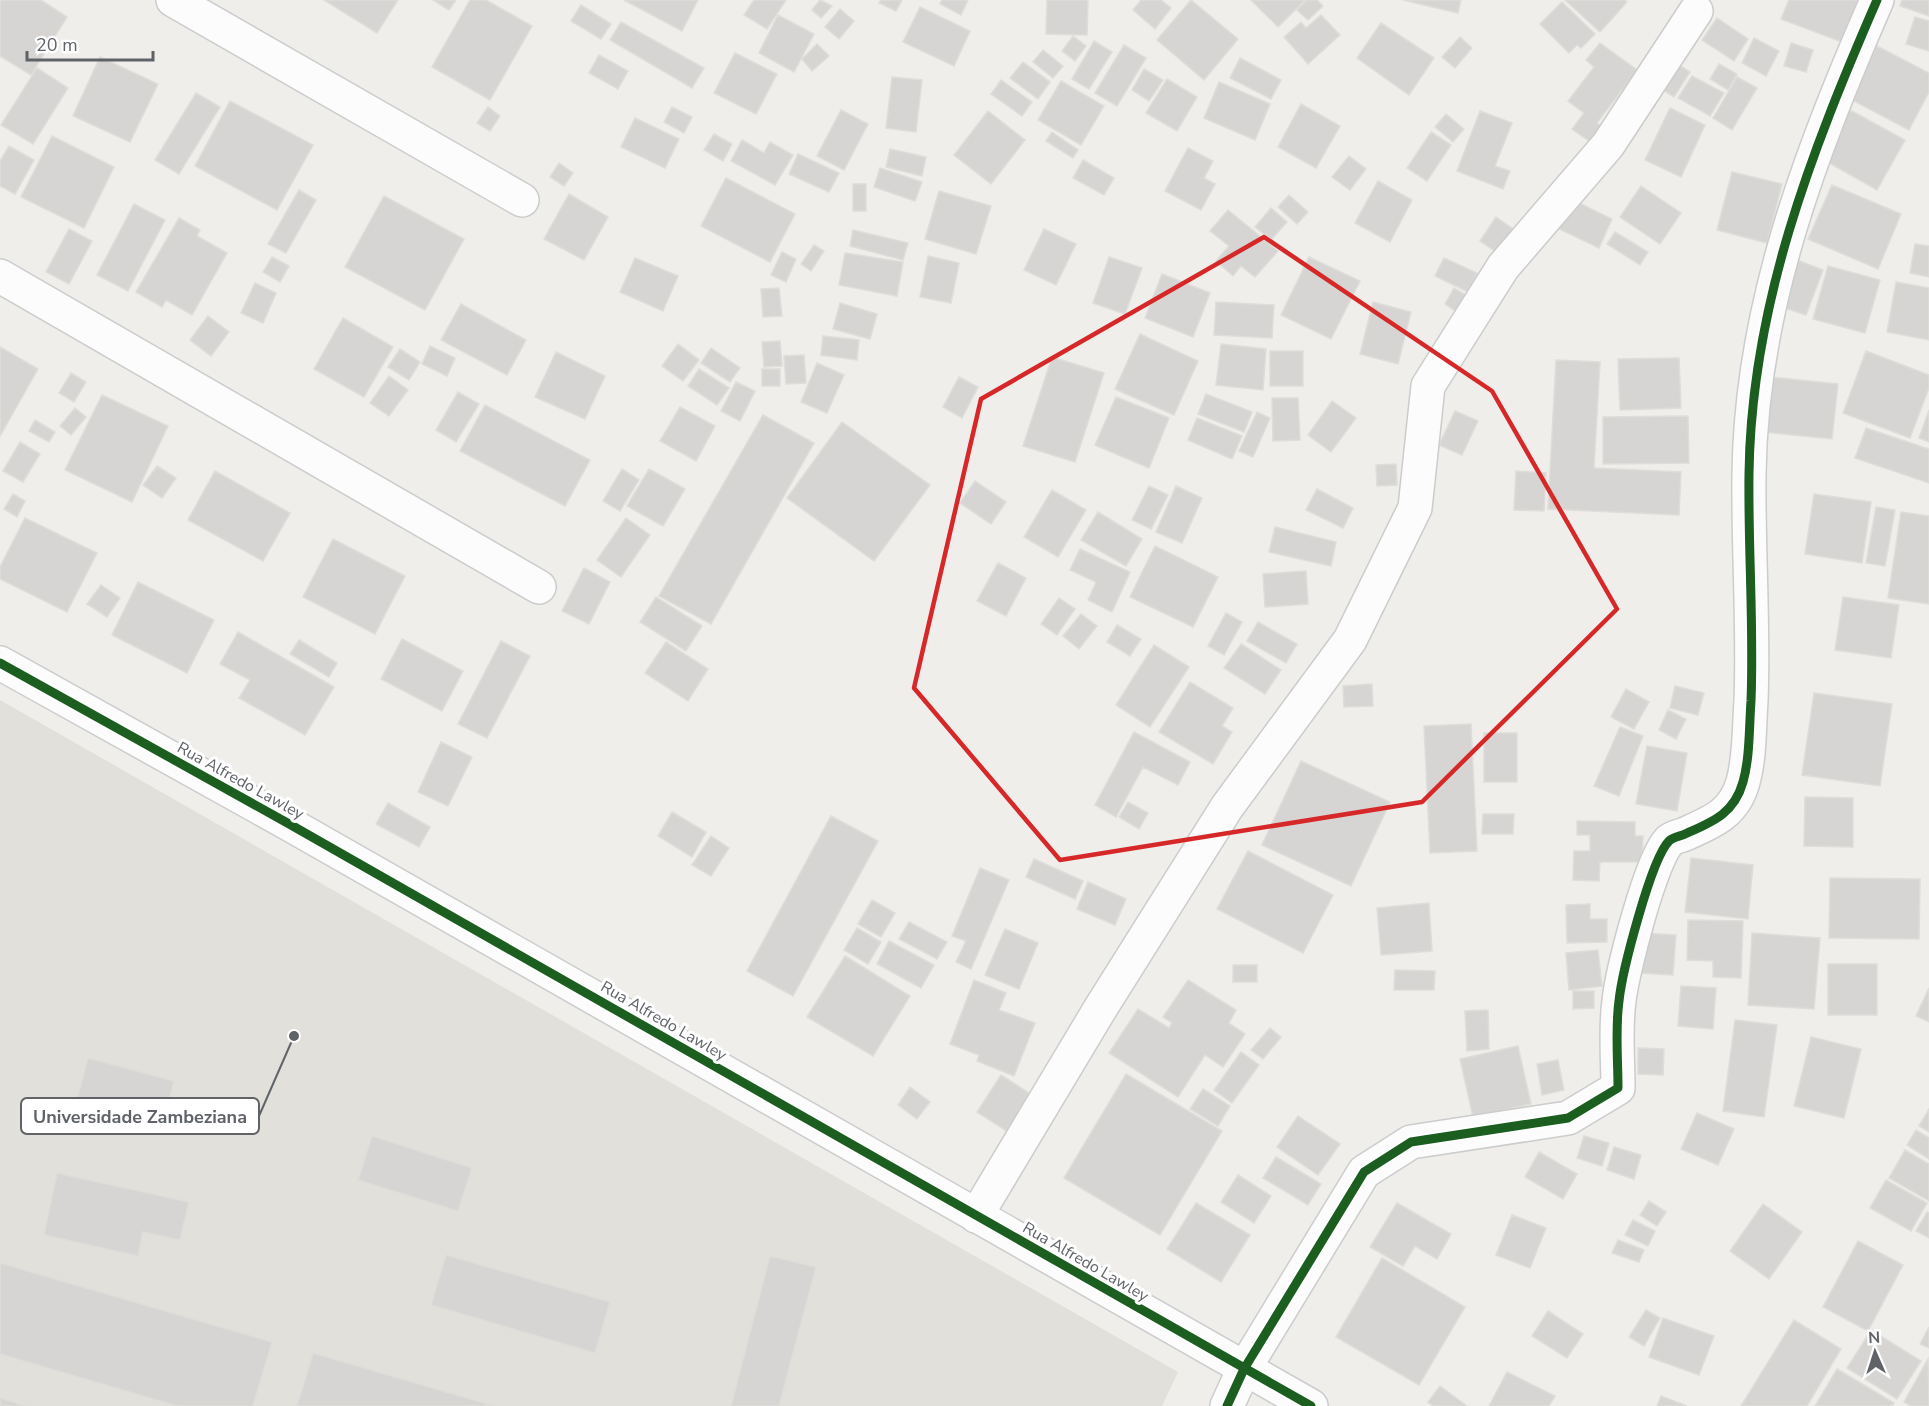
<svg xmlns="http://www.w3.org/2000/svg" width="1929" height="1406" viewBox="0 0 1929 1406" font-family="'Nunito Sans',sans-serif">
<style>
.education{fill:#e2e0da}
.building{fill:#d6d5d3;stroke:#deddd9;stroke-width:1.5}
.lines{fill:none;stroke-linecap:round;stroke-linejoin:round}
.minor-casing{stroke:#cbcccc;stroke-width:36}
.tertiary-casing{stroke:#cbcccc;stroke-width:36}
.minor{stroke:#fdfcfc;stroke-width:33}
.tertiary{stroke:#fdfcfc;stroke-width:33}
.cycleway-casing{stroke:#fff;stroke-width:13}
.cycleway{stroke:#1b5e20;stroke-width:9}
.marked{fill:none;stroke:#d62828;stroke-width:4.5;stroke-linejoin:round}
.labels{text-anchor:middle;stroke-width:6;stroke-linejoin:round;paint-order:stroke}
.street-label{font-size:16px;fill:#5f6368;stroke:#fff}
.leader{fill:none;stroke:#5f6368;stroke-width:2}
.callout-dot{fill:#5f6368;stroke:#fff;stroke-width:2}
.callout{fill:#fff;stroke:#5f6368;stroke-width:2}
.callout-label{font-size:18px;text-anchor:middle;font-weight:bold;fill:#5f6368}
</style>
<rect width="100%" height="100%" fill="#efeeea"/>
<path class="education" d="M0 700 1178 1372 1162 1406H0Z"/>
<path class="building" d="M0 0H41L67 17 31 75 0 56Z
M324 0H398L377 33Z
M433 0H456L449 10Z
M470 0H486L532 26 490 100 432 67Z
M624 0H698L682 31Z
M754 0H786L767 29 744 15Z
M820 0 832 6 821 18 812 10Z
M881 0H902L896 11 879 3Z
M942 0H968L961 15 940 4Z
M1047 0H1088L1087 35 1046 34Z
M1141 0H1161L1171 8 1155 29 1133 10Z
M1191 0 1238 39 1204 80 1157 40Z
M1251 0H1305L1278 27Z
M1307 0H1317L1323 6 1308 20 1297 10Z
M1403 0H1461L1458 13Z
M1565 0H1625L1627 2 1600 32Z
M1789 0H1858L1842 42 1781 19Z
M1902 0H1929V16L1900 6Z
M1562 2 1595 34 1581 48 1577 45 1569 53 1540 24Z
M581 5 611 24 601 39 571 21Z
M920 7 970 31 954 66 903 42Z
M840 9 854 21 839 39 825 27Z
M778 15 814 34 794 72 759 53Z
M1321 15 1340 35 1308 64 1284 37 1301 22 1306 28Z
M1915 17 1929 21V51L1906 44Z
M1717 18 1748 39 1734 61 1702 40Z
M621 22 704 68 692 88 610 40Z
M1381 23 1434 58 1409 95 1357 58Z
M1073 36 1086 46 1075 61 1062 51Z
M1460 37 1472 48 1455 68 1442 57Z
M1754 38 1779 51 1766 76 1742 63Z
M1094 41 1112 52 1089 89 1072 79Z
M1600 43 1637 70 1597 123 1604 128 1592 143 1572 129 1584 113 1568 101 1594 67 1586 60Z
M1791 43 1813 50 1806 72 1784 66Z
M817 44 829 56 812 71 802 59Z
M1124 45 1146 58 1117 106 1095 93Z
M1877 46 1929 73V92L1909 130 1850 99Z
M1043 50 1063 66 1053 78 1033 62Z
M735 53 777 74 756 114 714 93Z
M599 55 628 71 618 89 589 73Z
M100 57 158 84 130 142 73 116Z
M1240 58 1281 80 1271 99 1230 78Z
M1023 62 1050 82 1038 99 1010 78Z
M1676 63 1690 72 1674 97 1660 88Z
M1719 64 1737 74 1728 90 1710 79Z
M37 68 68 88 33 144 1 125Z
M1144 69 1163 80 1149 101 1132 90Z
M1692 76 1724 93 1710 116 1678 98Z
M892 77 922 80 916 132 886 128Z
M1737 77 1757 88 1732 130 1713 118Z
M1167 79 1197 97 1177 131 1146 113Z
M1001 80 1032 102 1022 116 991 94Z
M1061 81 1104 106 1081 145 1038 120Z
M1219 82 1270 104 1255 140 1204 118Z
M196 93 220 107 179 174 155 160Z
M230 101 313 145 277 210 195 166Z
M1301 104 1340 126 1316 168 1278 147Z
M488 107 500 116 490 131 477 123Z
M672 107 692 117 684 133 664 122Z
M1670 108 1705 125 1681 177 1645 160Z
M841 110 868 124 844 170 817 156Z
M1850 110 1905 140 1877 190 1822 159Z
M988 111 1025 140 991 184 954 155Z
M1480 111 1512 123 1495 166 1510 171 1503 189 1457 171Z
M1446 114 1464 129 1453 142 1435 127Z
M635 118 679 139 665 168 621 147Z
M1052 132 1078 150 1073 158 1046 141Z
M1431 132 1451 145 1427 181 1407 168Z
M714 134 732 144 723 161 704 150Z
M52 136 114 167 84 228 21 197Z
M742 140 764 153 770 142 793 155 775 185 731 161Z
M9 146 34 160 15 194 0 186V161Z
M1188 148 1213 161 1204 178 1215 184 1201 210 1165 191Z
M890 149 926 157 922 176 886 167Z
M798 154 839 173 829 192 789 174Z
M1349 156 1366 169 1350 190 1332 177Z
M1083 160 1114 178 1104 195 1073 178Z
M559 163 573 173 564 186 550 177Z
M880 168 922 182 915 201 874 187Z
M1732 172 1782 184 1767 243 1717 230Z
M726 178 795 214 770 262 701 226Z
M1378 181 1412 200 1390 242 1355 223Z
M853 184H866V211H853Z
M1832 185 1901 214 1878 269 1808 239Z
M1641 186 1681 213 1660 244 1620 217Z
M299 190 316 200 286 253 268 244Z
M939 191 991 206 976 254 925 239Z
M569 194 608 217 584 260 544 239Z
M1289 195 1308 212 1297 224 1278 207Z
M384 196 464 239 425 310 345 267Z
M1571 199 1612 219 1599 248 1557 228Z
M134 204 165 220 128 291 97 275Z
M1271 208 1287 222 1271 240 1255 227Z
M1228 210 1278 251 1255 277 1241 266 1233 276 1216 261 1229 246 1210 231Z
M1496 217 1516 231 1499 254 1480 241Z
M179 218 200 230 197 236 227 253 192 315 166 300 162 307 136 292Z
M69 229 92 241 69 284 46 272Z
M1044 229 1076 244 1056 285 1024 270Z
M853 230 908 243 903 260 850 246Z
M1615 232 1648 252 1640 265 1607 244Z
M1915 244 1929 246V277L1910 273Z
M814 245 824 251 811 271 801 264Z
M782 252 796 259 786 282 771 275Z
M845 253 903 262 897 296 839 285Z
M928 256 959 263 951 303 920 297Z
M272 257 289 266 280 282 263 272Z
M1109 257 1142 268 1125 314 1093 303Z
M1309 257 1360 281 1331 339 1281 315Z
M635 258 678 276 663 311 620 292Z
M1444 258 1477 273 1468 292 1435 276Z
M1797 260 1823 270 1806 315 1779 306Z
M1828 266 1880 280 1865 333 1813 319Z
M1162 274 1210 293 1193 337 1145 318Z
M1896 282 1929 288V340L1887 332Z
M255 283 276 293 263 323 241 313Z
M779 288 782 316 763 317 761 289Z
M1454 288 1474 300 1464 317 1445 304Z
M1216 302 1274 305 1272 338 1214 335Z
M1373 302 1411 312 1398 364 1360 354Z
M840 303 877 314 870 339 833 329Z
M461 304 526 340 507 375 441 340Z
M208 316 229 332 211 356 190 340Z
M343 318 393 347 364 397 314 369Z
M1140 334 1198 361 1174 415 1115 389Z
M823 336 859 340 857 360 821 355Z
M780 341 782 366 764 367 762 342Z
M678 344 699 360 683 381 662 366Z
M1221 344 1266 349 1263 390 1216 385Z
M430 346 455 358 447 376 422 364Z
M0 347 38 369 0 436Z
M711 348 740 368 730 382 701 363Z
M400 349 420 362 409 380 388 367Z
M1270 351H1303V386H1270Z
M1866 351 1929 375V388L1910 438 1843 413Z
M556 352 605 376 585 419 535 397Z
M804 355 806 383 786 384 784 356Z
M1052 357 1104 373 1075 462 1023 446Z
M1679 358 1681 408 1620 410 1618 359Z
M1556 360 1600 362 1594 468 1681 472 1679 515 1548 509Z
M817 363 844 375 827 413 801 402Z
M699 369 729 388 717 405 688 386Z
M762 369H780V386H762Z
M71 373 86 382 74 402 59 393Z
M389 376 408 390 389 416 370 403Z
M959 377 978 387 962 418 943 407Z
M1770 377 1838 384 1832 439 1764 432Z
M736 382 755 391 740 421 721 411Z
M458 392 479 404 456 442 436 430Z
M1206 394 1252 412 1244 432 1198 414Z
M102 395 168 426 132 502 65 470Z
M1116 397 1169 418 1149 468 1095 445Z
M1272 398H1298L1300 440 1273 441Z
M1332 401 1356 418 1331 452 1308 435Z
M485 405 590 460 565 506 460 451Z
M680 407 715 426 696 461 660 441Z
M75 408 86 417 71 435 60 426Z
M1929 410V442L1919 438Z
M1455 411 1478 421 1462 455 1439 445Z
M1257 412 1270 418 1253 457 1239 451Z
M763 415 814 443 711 624 659 596Z
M1688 416 1689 463 1603 464V417Z
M1197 418 1242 436 1232 459 1188 440Z
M35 420 55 432 49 442 29 431Z
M842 422 930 485 874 561 787 498Z
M1866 428 1929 449V483L1855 458Z
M20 442 40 454 23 482 3 471Z
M1396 464 1397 485 1377 486 1376 465Z
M157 466 176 478 162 498 143 485Z
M622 469 639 480 620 511 603 501Z
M649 469 685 489 663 526 627 506Z
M215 471 290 513 263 561 188 520Z
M1516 471 1546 473 1544 511 1514 510Z
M975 481 1006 502 991 524 960 503Z
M1149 486 1168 495 1151 529 1132 520Z
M1176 486 1202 498 1182 543 1156 532Z
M1317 489 1353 508 1343 528 1306 510Z
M1052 490 1086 510 1058 557 1024 537Z
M13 494 25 501 17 517 4 509Z
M1814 494 1871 502 1862 563 1805 554Z
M1876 507 1895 510 1885 566 1866 563Z
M1098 512 1142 539 1126 566 1081 540Z
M1901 512 1929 516V604L1888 598Z
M25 518 97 553 67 612 0 579V567Z
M626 518 650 535 621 577 597 560Z
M1275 527 1336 542 1331 566 1269 552Z
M333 539 405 576 375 634 303 597Z
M1155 546 1218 577 1193 627 1130 597Z
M1080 549 1130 572 1112 612 1088 600 1096 582 1070 570Z
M998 563 1026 578 1006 616 977 601Z
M584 568 610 582 589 624 562 611Z
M1306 571 1308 604 1265 607 1263 574Z
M138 582 214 620 187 673 112 635Z
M101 585 120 598 107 617 87 604Z
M656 597 702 626 686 651 640 622Z
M1843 597 1899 605 1891 658 1835 650Z
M1059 598 1075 609 1057 635 1041 624Z
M1226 613 1242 622 1224 655 1208 646Z
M1081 614 1097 626 1079 649 1063 636Z
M1258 622 1297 644 1286 663 1247 641Z
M1117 625 1141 639 1130 656 1107 642Z
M238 632 334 687 305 735 239 698 250 680 220 664Z
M402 639 463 671 442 711 381 679Z
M299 640 337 663 329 677 290 654Z
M501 641 530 656 487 738 458 724Z
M666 642 708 669 688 701 645 673Z
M1241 644 1281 670 1265 694 1224 668Z
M1154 645 1189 667 1150 727 1116 705Z
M1190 682 1233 708 1222 726 1232 732 1213 764 1159 732Z
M1372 684 1373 706 1344 707 1343 686Z
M1675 686 1704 693 1698 715 1670 708Z
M1626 689 1649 702 1634 729 1611 717Z
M1814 693 1892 704 1880 786 1802 775Z
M1668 710 1686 719 1676 739 1659 730Z
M1471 724 1477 851 1430 853 1424 726Z
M1620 727 1643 736 1619 796 1594 786Z
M1134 732 1190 762 1178 785 1143 767 1116 817 1095 805Z
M1484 733H1517V782H1484Z
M441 742 472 757 448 806 418 792Z
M1647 746 1687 753 1677 811 1636 804Z
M1301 761 1390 802 1351 886 1262 845Z
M1805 797 1853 798V847L1804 846Z
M1128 802 1148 813 1139 829 1119 817Z
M388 803 430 827 419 847 376 824Z
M672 812 706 832 692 857 658 836Z
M1483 814H1514L1513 834H1482Z
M831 816 878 841 793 996 747 971Z
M1577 821 1635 822V836H1643L1642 862H1600L1599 881 1573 880 1574 851H1590V835H1577Z
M711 836 729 848 711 876 692 865Z
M1248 851 1333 895 1303 953 1217 909Z
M1691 858 1753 865 1748 919 1685 912Z
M1034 859 1083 881 1075 899 1026 877Z
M980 868 1009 880 971 969 956 962 966 941 952 936Z
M1830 878 1920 879 1919 939 1829 938Z
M1088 882 1126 899 1115 925 1077 909Z
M872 900 895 913 881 937 858 924Z
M1429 903 1432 951 1381 955 1377 908Z
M1590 904V919H1607V942L1567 943 1566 905Z
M1688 920 1743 921 1741 978 1713 977V961L1687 960Z
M909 922 947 942 937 959 899 939Z
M857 928 881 942 868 964 844 950Z
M1005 929 1038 943 1019 989 985 975Z
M1641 933 1676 935 1673 975 1639 973Z
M1752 933 1820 938 1814 1009 1748 1005Z
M889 941 934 965 921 988 877 964Z
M1598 950 1602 986 1569 990 1566 953Z
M845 956 910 996 873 1056 807 1017Z
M1828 964H1877V1015H1828Z
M1233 965H1257V982H1233Z
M1395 970 1435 971 1434 990H1394Z
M974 980 1006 993 999 1010 1035 1023 1014 1076 977 1061 979 1055 950 1044Z
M1188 980 1236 1010 1229 1023 1245 1034 1223 1067 1205 1055 1178 1097 1109 1053 1138 1009 1169 1028 1172 1023 1163 1017Z
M1681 986 1716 988 1713 1029 1678 1026Z
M1929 988V1022L1916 1016Z
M1573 991H1594V1008L1573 1009Z
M1488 1010 1489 1049 1467 1051 1465 1011Z
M1735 1020 1777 1025 1764 1117 1723 1111Z
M1270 1028 1281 1037 1263 1059 1251 1050Z
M1811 1037 1861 1049 1844 1118 1794 1106Z
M1518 1046 1531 1104 1473 1117 1460 1059Z
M1638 1048 1664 1049 1663 1075 1638 1074Z
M1241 1052 1259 1065 1232 1103 1214 1090Z
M88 1058 174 1081 160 1134 74 1111Z
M1558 1060 1564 1090 1542 1095 1537 1064Z
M1126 1074 1222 1131 1160 1235 1064 1178Z
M1001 1075 1032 1095 1008 1132 977 1112Z
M910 1087 930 1102 917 1119 898 1105Z
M1203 1089 1230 1106 1218 1126 1190 1109Z
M1929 1109V1132L1919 1126Z
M1697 1113 1734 1129 1718 1165 1681 1149Z
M1298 1116 1340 1144 1318 1175 1277 1147Z
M1916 1130 1929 1138V1159L1907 1145Z
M372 1136 472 1168 458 1211 358 1180Z
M1584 1136 1609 1143 1602 1166 1577 1158Z
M1614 1147 1641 1155 1634 1179 1607 1170Z
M1905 1150 1929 1164V1201L1889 1178Z
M1539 1152 1577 1174 1563 1199 1525 1177Z
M1276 1157 1321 1184 1308 1205 1263 1178Z
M57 1173 189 1202 180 1240 143 1232 138 1256 44 1235Z
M1238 1175 1271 1196 1254 1223 1221 1202Z
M1886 1180 1927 1203 1911 1231 1870 1208Z
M1649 1201 1666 1212 1657 1226 1640 1215Z
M1196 1203 1250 1235 1221 1282 1167 1249Z
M1397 1203 1451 1234 1437 1259 1415 1246 1403 1266 1370 1247Z
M1763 1204 1802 1232 1769 1279 1730 1251Z
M1927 1212 1929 1213V1238L1916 1231Z
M1512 1215 1546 1228 1530 1268 1496 1255Z
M1633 1220 1655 1231 1648 1246 1625 1235Z
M1618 1240 1644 1250 1639 1262 1612 1253Z
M1858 1241 1903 1265 1868 1331 1823 1307Z
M446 1255 610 1302 595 1353 431 1305Z
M770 1256 816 1267 779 1406H731Z
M1382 1258 1465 1307 1419 1385 1336 1337Z
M0 1263 272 1342 253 1406H177L0 1354Z
M1646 1310 1660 1318 1644 1346 1629 1337Z
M1548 1311 1583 1334 1567 1358 1532 1336Z
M1663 1318 1714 1336 1699 1375 1649 1357Z
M1794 1320 1841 1349 1807 1406H1741Z
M1929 1327V1348L1920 1344Z
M1871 1330 1921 1361 1897 1399 1847 1368Z
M313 1353 494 1406H297Z
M1928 1359 1929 1406H1911L1904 1402Z
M1837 1369 1894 1403 1892 1406H1815Z
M1507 1372 1555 1396 1549 1406H1489Z
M1440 1386 1467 1406H1433L1428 1402Z
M1661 1396 1687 1406H1657Z
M0 1398 25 1406H0Z"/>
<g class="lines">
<g class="minor-casing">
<path id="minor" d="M173 0 522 200
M0 276 539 587
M976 1216 1100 1009 1227 807 1350 640 1415 508 1428 386 1503 267 1608 145 1696 11
M1227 1406 1244 1369 1364 1172 1411 1142 1568 1118 1618 1088C1618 1059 1615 1029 1619 1001 1622 972 1651 859 1669 841 1673 837 1681 836 1685 834 1712 822 1734 814 1743 782 1750 757 1749 728 1751 701 1754 625 1748 550 1749 474 1751 306 1811 152 1877 0"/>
</g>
<g class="tertiary-casing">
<path id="tertiary" d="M0 663 291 825 1311 1406"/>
</g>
<use href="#minor" class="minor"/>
<use href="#tertiary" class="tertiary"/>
<g class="cycleway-casing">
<path id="cycleway" d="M0 663 291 825 1311 1406
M1227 1406 1244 1369 1364 1172 1411 1142 1568 1118 1618 1088C1618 1059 1615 1029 1619 1001 1622 972 1651 859 1669 841 1673 837 1681 836 1685 834 1712 822 1734 814 1743 782 1750 757 1749 728 1751 701 1754 625 1748 550 1749 474 1751 306 1811 152 1877 0"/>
</g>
<use href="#cycleway" class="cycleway"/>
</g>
<path class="marked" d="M1264 237 1492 391 1617 609 1422 802 1060 860 914 688 981 399Z"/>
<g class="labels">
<g class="street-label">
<text transform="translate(241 780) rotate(29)" y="6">Rua Alfredo Lawley</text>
<text transform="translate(664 1020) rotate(30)" y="6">Rua Alfredo Lawley</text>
<text transform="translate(1086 1261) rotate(30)" y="6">Rua Alfredo Lawley</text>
</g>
</g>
<path class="leader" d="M294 1036L259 1116"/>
<circle class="callout-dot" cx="294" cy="1036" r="6"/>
<rect class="callout" x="21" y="1098" width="238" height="36" rx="6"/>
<g class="callout-label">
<text x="140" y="1123">Universidade Zambeziana</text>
</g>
<g transform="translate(1875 1352) rotate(357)" stroke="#ffffff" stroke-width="4.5" paint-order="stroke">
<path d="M0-4.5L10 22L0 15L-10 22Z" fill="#5f6368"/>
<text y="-9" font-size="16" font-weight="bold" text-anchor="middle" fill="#5f6368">N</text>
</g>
<path d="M27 51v9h126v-9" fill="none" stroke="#5f6368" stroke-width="3"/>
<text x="36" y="51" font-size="18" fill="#5f6368" stroke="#ffffff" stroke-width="4.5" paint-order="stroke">20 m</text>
</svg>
